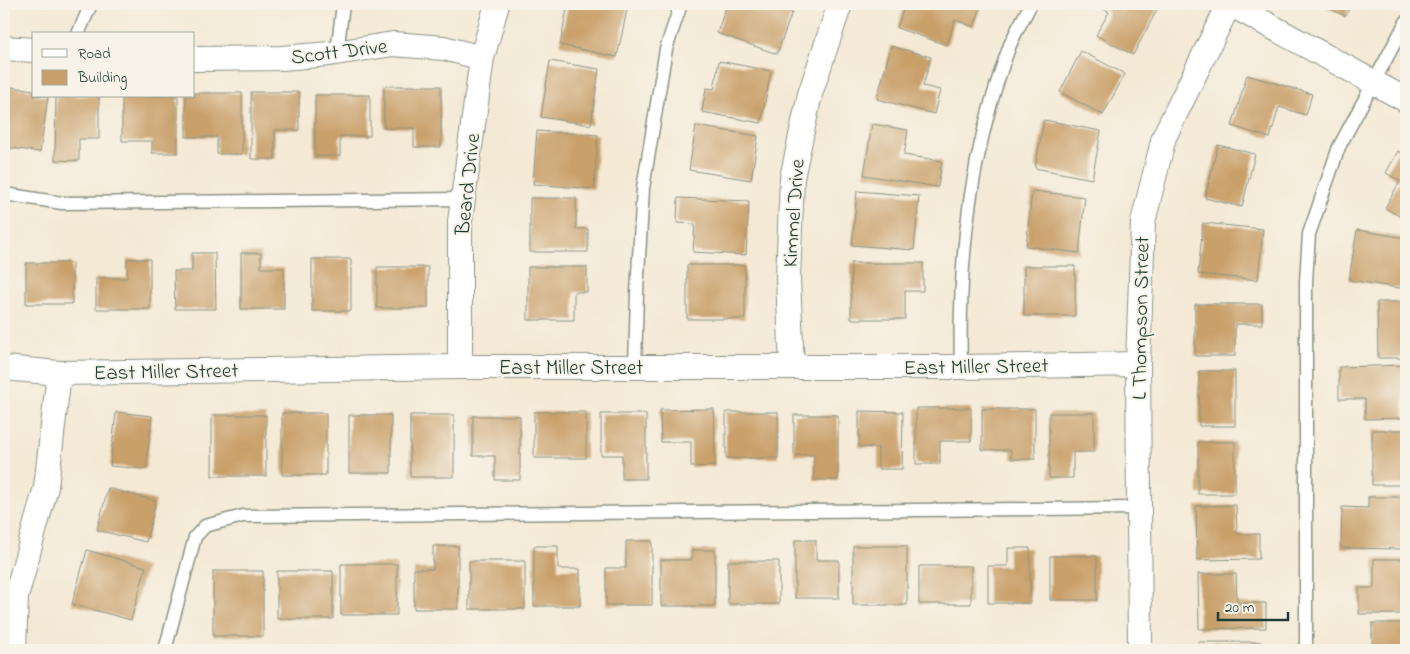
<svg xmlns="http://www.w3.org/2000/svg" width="1410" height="654" viewBox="0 0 1410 654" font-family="'Indie Flower',sans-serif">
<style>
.building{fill:#c9a06b}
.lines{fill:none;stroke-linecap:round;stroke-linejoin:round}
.service-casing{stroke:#8a9384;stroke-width:15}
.minor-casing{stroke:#8a9384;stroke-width:26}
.service{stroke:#fff;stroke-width:12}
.minor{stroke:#fff;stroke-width:24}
.labels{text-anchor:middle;stroke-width:4;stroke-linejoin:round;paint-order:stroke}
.street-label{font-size:21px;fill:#1f3d34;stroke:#f7f3e8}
</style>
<rect width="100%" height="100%" fill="#f7f3e8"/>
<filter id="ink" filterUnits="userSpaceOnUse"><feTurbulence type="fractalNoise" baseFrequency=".02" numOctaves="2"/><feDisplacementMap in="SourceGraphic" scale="10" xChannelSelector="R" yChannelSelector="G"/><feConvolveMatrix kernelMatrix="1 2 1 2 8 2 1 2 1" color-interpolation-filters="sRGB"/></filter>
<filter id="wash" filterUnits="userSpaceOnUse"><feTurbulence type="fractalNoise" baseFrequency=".0096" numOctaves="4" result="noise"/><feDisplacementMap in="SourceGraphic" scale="20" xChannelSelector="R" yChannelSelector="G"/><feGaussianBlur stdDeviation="1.12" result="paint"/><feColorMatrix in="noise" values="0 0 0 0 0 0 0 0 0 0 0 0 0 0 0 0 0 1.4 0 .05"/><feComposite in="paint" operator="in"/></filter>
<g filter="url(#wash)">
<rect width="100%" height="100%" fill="#f4e9d5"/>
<g id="blocks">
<path class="building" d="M568 4H621L628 5 617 57 560 45Z
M727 4H769L792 12 777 54 717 33Z
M905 4H982L974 27 955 20 947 45 897 28Z
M1094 4H1145L1157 10 1133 55 1096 35 1109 12Z
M1320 4H1352L1345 16Z
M891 46 931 57 923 86 940 90 934 114 877 99Z
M1081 51 1125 74 1103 115 1060 92Z
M550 61 599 69 591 125 541 117Z
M719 61 771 71 761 123 702 112 706 88 714 89Z
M1247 75 1312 94 1306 115 1279 107 1270 138 1232 126Z
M4 86 34 90V96H48L40 152 4 147Z
M384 86H441V147H414V128H384Z
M251 92H299V130H275V159H251Z
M194 93H242V154H217V137H186V96H194Z
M315 95H370V136H340V156H315Z
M56 96H99V139H79V161L55 160Z
M122 96H178V153H152V141H122Z
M1044 120 1101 131 1092 179 1035 168Z
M872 124 908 130 904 155 942 161 938 187 864 175Z
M696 126 758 136 751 180 689 170Z
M537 131 598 135 594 189 533 184Z
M1218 145 1255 154 1242 207 1205 198Z
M1398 151 1406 156V220L1385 208 1400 181 1386 173Z
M857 191 919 196 914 250 852 245Z
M1032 191 1085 197 1079 253 1026 246Z
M530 198H576V229H588V252H530Z
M678 198 749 201 746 255 693 252 695 224 677 223Z
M1203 223 1263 229 1258 280 1198 274Z
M1357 230 1406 238V289L1349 280Z
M192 253H215L216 309H175L174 271H192Z
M241 253H261V268H284V309H241Z
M127 259H150V309H96V278H127Z
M312 259H351V311H312Z
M26 263H72V304H26Z
M851 263H923V291H905V319H851Z
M687 265H745V319H687Z
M1024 266H1075V316H1024Z
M377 267H428V308H377Z
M528 267H587V292H574V320H528Z
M1377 302H1406V358H1378Z
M1195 304H1262V324H1235V356H1195Z
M1406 365V389H1403L1404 418 1365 419V399H1339V367Z
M1199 371H1235V426H1199Z
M916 408H971V441H940V464H916Z
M714 409 715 466 691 467V442H661L660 410Z
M982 409H1035V459H1011V450H982Z
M859 411 903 412 902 469H878V448L859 447Z
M116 412 152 416 146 469 110 466Z
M534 412H586V458H534Z
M726 412H778V458H726Z
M282 413H326V475H282Z
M1049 413H1094V452H1073V478H1049Z
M601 414H646V479H622V455H601Z
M212 415H266V476H212Z
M349 415H391V473H349Z
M410 415H454V477H410Z
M794 415H838V480H814V455H794Z
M473 416H520V480H495V456H473Z
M1372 430H1406V485H1372Z
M1198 442H1235V494H1198Z
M108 488 156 501 146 542 97 530Z
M1368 497H1406L1405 549 1341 548 1342 507 1368 508Z
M1236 505 1237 534H1259V559L1197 560 1196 506Z
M795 540H816V560H839V598H795Z
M626 541H652V605H606V568H626Z
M433 546H458V609H414V569H433Z
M534 546H558V569H580V606H534Z
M853 546H907V605H853Z
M1008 548H1030V603H988V566H1008Z
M87 550 146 567 131 620 72 604Z
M692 550H715V606H661V560H692Z
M1050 556H1097V600H1050Z
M1374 559H1406V614H1359V588H1374Z
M469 561H525V609H469Z
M728 561H779V604H728Z
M341 564H397V615H341Z
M919 566H971V604H919Z
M213 571H263V636H213Z
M277 571H333V619H277Z
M1198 574H1236L1237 603H1266V628L1199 629Z
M1372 623H1406V650H1372Z
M1198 642H1261V650H1198Z"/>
</g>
</g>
<g filter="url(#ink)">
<use href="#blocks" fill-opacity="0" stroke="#8a9384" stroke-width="1"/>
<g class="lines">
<g class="service-casing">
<path id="service" d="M78 34 91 4
M337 53 343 4
M4 194 62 203 463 199
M635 367 637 292 643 188 666 49 681 4
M961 367C958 254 971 150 1010 45 1016 31 1024 17 1031 4
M165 650 195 537 205 526 243 516 1139 508
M1306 650V281L1309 234 1339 147 1406 22"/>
</g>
<g class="minor-casing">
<path id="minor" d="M1230 4 1406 100
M4 48 34 50
M194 59 282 58 329 54 393 44 444 48 482 58
M460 367V221L482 58 497 4
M792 367 788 278 792 178 810 94 840 4
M4 368 59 373 460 367H961L1138 364
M14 650 16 597 46 487 59 373
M1140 650 1138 364 1143 222 1164 137 1229 4"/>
</g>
<use href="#service" class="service"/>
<use href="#minor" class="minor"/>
</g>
</g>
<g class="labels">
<g class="street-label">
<text transform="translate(339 51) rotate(-7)" y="7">Scott Drive</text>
<text transform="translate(467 184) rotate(-84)" y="7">Beard Drive</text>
<text transform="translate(793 213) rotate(-86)" y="7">Kimmel Drive</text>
<text transform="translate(1140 318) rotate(-89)" y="7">L Thompson Street</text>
<text transform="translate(976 366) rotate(-1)" y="7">East Miller Street</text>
<text x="571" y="374">East Miller Street</text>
<text transform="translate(166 371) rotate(-1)" y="7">East Miller Street</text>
</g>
</g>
<rect width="1410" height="654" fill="none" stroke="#f7f3e8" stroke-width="20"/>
<rect x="32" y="32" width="162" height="65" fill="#f7f3e8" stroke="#a1aaa0"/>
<rect x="42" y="49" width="25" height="8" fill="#ffffff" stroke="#a1aaa0"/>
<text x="78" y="58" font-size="15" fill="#1f3d34">Road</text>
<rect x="42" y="70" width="25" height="15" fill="#c9a06b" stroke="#a1aaa0"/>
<text x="78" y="82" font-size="15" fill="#1f3d34">Building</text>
<path d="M1218 612v8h70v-8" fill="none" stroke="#1f3d34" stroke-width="2.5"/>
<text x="1225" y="612" font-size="15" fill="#1f3d34" stroke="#f7f3e8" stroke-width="4" paint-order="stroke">20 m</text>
</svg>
